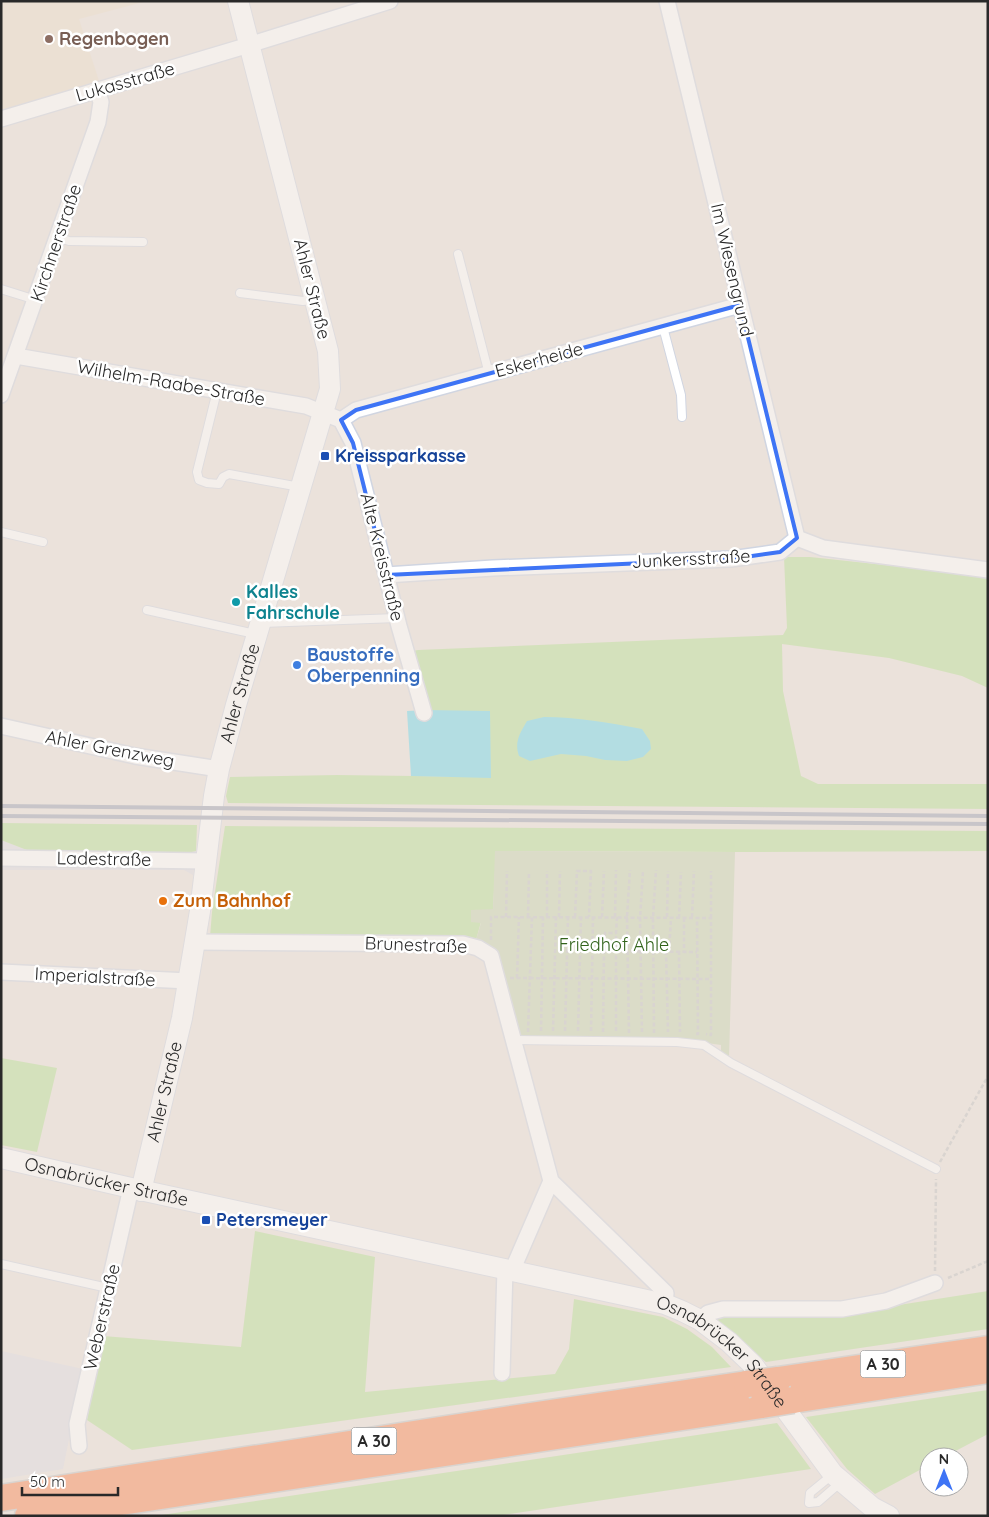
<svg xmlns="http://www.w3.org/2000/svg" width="989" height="1517" viewBox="0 0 989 1517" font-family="Quicksand,sans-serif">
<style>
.industrial{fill:#dddbe3}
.education{fill:#ecddca}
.green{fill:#b9e098}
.cemetery{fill:#c7d4b2}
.water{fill:#70d8eb}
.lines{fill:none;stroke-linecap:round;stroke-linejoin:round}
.service-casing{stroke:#d0d5e1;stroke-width:10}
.minor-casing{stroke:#d0d5e1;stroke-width:18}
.secondary-casing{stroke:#d0d5e1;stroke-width:22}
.motorway-casing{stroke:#c3c3c3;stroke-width:29}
.path{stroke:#c3c3c3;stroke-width:2.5;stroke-dasharray:4 2.5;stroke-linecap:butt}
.service{stroke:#fff;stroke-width:8}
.minor{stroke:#fff;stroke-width:15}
.secondary{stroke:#fff;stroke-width:20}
.motorway{stroke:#fa8b57;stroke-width:26}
.rail{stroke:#9ea3b3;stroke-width:4}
.motorway-bridge-casing{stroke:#c3c3c3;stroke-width:29;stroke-linecap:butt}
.motorway-bridge{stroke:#fa8b57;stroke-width:26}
.marked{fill:none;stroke:#3e74f5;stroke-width:4;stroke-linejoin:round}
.education-dot{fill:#8d6e63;stroke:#fff;stroke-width:2}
.transit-dot{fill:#1a4fb4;stroke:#fff;stroke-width:2}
.culture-dot{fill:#0f9aa8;stroke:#fff;stroke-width:2}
.shop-dot{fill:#3f7fe0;stroke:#fff;stroke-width:2}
.food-dot{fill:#e8710a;stroke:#fff;stroke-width:2}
.labels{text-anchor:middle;stroke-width:5;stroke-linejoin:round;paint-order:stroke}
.shield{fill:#fff;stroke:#696969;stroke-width:1}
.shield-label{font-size:16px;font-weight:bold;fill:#292929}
.education-label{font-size:18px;font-weight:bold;fill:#785e54;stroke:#fff;text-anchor:start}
.street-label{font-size:18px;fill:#292929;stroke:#fff}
.transit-label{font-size:18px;font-weight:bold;fill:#164399;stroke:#fff;text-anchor:start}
.culture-label{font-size:18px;font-weight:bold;fill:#0d838f;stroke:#fff;text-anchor:start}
.shop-label{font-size:18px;font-weight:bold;fill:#366cbe;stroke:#fff;text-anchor:start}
.food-label{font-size:18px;font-weight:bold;fill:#c56008;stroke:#fff;text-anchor:start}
.park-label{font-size:18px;fill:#32631b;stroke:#fff}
</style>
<rect width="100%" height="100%" fill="#ebe2db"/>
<path class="industrial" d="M1 840 32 852 183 854 196 851 193 875 184 870H1Z
M1 1351 83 1369 63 1469 1 1479Z"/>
<path class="education" d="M1 1H147L79 19 99 81 1 111Z"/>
<path class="green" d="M784 557H810L988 576V688L962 676 889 658 782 644 783 691 801 776 818 784H988V809L228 803 226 796 230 777 337 775 491 777 426 710 408 652 418 650 783 635 787 628Z
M1 823 197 825 196 851 183 854 32 852 1 840Z
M225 826 988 831V851L735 852 496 851 493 910H472L481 922 476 940 210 937 212 912Z
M1 1058 57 1068 37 1152 1 1145Z
M255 1231 375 1257 365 1392 555 1374 569 1349 574 1299 663 1317 687 1329 712 1347 731 1367 132 1450 87 1420 103 1336 241 1347Z
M988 1291V1329L766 1362 713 1319 723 1313 886 1307Z
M988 1390V1434L944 1457H929V1465L875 1494 847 1469 806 1417Z
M777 1423 811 1469 497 1516H155Z"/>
<path class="cemetery" d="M495 851 735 852 729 1057 721 1054V1045L679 1039 520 1037 497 951 476 940 481 923 471 922V910L493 909Z"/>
<path class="water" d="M426 710 490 711 491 778 411 776 407 711Z
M544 717C577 717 610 723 642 729L650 741 651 749 643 757 627 761 605 760 586 756 561 754 530 761 519 756C514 742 520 733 527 721Z"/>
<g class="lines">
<g class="service-casing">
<path id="service" d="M58 237 69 241 143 242
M458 254 489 374
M1 289 36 300
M240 293 303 301 315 299
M663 327 681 395 682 417
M217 391 197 472 199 480 207 483 219 484 223 477 229 474 300 487
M1 532 43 542
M147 610 255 634
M262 623 397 618
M514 1040 677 1042 704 1045 731 1063 936 1169
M1 1264 108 1288
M832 1475 810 1493 809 1503 818 1502 841 1482"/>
</g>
<g class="minor-casing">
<path id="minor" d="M667 1 797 538
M1 119 249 45 390 1
M16 356 306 406 341 420 353 443 399 626 424 713
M1 395 98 122 101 102 97 90
M341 420 356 410 740 305
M797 538 823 548 988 570
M386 575 493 568 731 559 780 552 797 538
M1 726 135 756 219 769
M1 858 206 861
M195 942 463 944 478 948 491 956 551 1181 666 1293 665 1304
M1 972 189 981
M512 1271 551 1181
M700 1320 708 1313 723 1309H842L886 1301 935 1283
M502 1373 505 1269
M79 1446 77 1424 131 1188"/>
</g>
<g class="secondary-casing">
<g id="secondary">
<path id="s1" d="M1 1158 131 1188 665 1304 682 1311 700 1320 729 1342 753 1365 833 1474 872 1507 889 1516"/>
<path id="s2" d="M141 1191 182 1018 200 911 214 796 219 769 236 705 330 389 328 351 238 1"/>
</g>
</g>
<g class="motorway-casing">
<path id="motorway" d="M778 1380 988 1349
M793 1400 988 1370
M1 1498 550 1413 747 1384
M28 1516 762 1405"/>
</g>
<path class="path" d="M506 917 507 871
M528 917 529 872
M547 917V871
M559 917 560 871
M575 917 577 871H591L589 917
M602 917 604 871
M615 917 616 870
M617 917 616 933H605L604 951 697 952
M667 917 668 871
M692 917 694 871
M679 918 681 872
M684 918V951
M711 918V871
M491 940V917L711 918V1035L706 1034
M666 951 668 1032
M669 951 671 918
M679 951 680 1032
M510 978 711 979
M517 978 519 917
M541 1031 543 917
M553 1031 556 917
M565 1031 568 917
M578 1031 581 917
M591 1031 593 917
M616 1031V933
M528 1032 532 917
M603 1032 604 951
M642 1032 640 918 643 871
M629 1033 627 917 630 870
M654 1033 653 918 656 870
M696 1034H698L697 918
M940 1162 988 1076
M935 1271 936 1179
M948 1278 988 1261"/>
<use href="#service" class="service"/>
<use href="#minor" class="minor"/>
<use href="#secondary" class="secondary"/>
<use href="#motorway" class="motorway"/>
<path class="rail" d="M1 806 988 816
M1 816 988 824"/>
<g class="motorway-bridge-casing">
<path id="motorway-bridge" d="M747 1384 778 1380
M762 1405 793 1400"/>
</g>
<use href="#motorway-bridge" class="motorway-bridge"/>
</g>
<path d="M0 0H989V1517H0ZM740 305 797 538 780 552 731 559 386 575 353 443 341 420 356 410Z" fill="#ebe2db" fill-opacity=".55" fill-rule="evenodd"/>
<path class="marked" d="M740 305 797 538 780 552 731 559 386 575 353 443 341 420 356 410Z"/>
<circle class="education-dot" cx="49" cy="39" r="5"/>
<g class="transit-dot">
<rect x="320" y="451" width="10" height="10" rx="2.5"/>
<rect x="201" y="1215" width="10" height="10" rx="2.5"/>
</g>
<circle class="culture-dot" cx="236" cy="602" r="5"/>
<circle class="shop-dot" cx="297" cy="665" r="5"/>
<circle class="food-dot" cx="163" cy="901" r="5"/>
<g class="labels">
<g class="shield">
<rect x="860.5" y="1350.5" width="45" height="27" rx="4"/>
<rect x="351.5" y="1427.5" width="45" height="27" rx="4"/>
</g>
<g class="shield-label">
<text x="883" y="1370">A 30</text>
<text x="374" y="1447">A 30</text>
</g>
<g class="education-label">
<text x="59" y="45">Regenbogen</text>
</g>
<g class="street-label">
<text transform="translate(125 82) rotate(-16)" y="6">Lukasstraße</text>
<text transform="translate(56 243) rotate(-71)" y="6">Kirchnerstraße</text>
<text transform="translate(732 270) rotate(77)" y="6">Im Wiesengrund</text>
<text transform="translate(312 289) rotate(76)" y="6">Ahler Straße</text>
<text transform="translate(539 360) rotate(-15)" y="6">Eskerheide</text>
<text transform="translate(171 383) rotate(10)" y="6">Wilhelm-Raabe-Straße</text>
<text transform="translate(382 557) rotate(76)" y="6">Alte Kreisstraße</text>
<text transform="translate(691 559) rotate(-3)" y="6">Junkersstraße</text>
<text dy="6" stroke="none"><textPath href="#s2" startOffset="508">Ahler Straße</textPath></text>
<text transform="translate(110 749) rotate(11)" y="6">Ahler Grenzweg</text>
<text transform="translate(104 859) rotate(1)" y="6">Ladestraße</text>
<text transform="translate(416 945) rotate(2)" y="6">Brunestraße</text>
<text transform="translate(95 977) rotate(3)" y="6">Imperialstraße</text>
<text dy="6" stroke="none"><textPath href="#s2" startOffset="102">Ahler Straße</textPath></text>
<text dy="6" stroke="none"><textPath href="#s1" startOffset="108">Osnabrücker Straße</textPath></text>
<text transform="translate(102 1317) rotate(-77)" y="6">Weberstraße</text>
<text dy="6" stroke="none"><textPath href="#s1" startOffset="755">Osnabrücker Straße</textPath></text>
</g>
<g class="transit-label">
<text x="335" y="462">Kreissparkasse</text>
<text x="216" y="1226">Petersmeyer</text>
</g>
<g class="culture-label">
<text x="246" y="598">Kalles<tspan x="246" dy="21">Fahrschule</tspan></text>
</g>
<g class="shop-label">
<text x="307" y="661">Baustoffe<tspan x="307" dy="21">Oberpenning</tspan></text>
</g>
<g class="food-label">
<text x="173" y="907">Zum Bahnhof</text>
</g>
<g class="park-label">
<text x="614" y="951">Friedhof Ahle</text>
</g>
</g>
<rect width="989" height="1517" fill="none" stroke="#292929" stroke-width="5"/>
<g transform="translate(944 1472)"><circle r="24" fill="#ffffff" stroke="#a9a9a9"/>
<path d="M0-4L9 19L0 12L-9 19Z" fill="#3e74f5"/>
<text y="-8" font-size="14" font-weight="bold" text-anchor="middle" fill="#292929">N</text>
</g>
<path d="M22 1487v8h96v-8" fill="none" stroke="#292929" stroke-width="2.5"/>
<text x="30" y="1487" font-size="15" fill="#292929" stroke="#ffffff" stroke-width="4" paint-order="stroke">50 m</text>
</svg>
